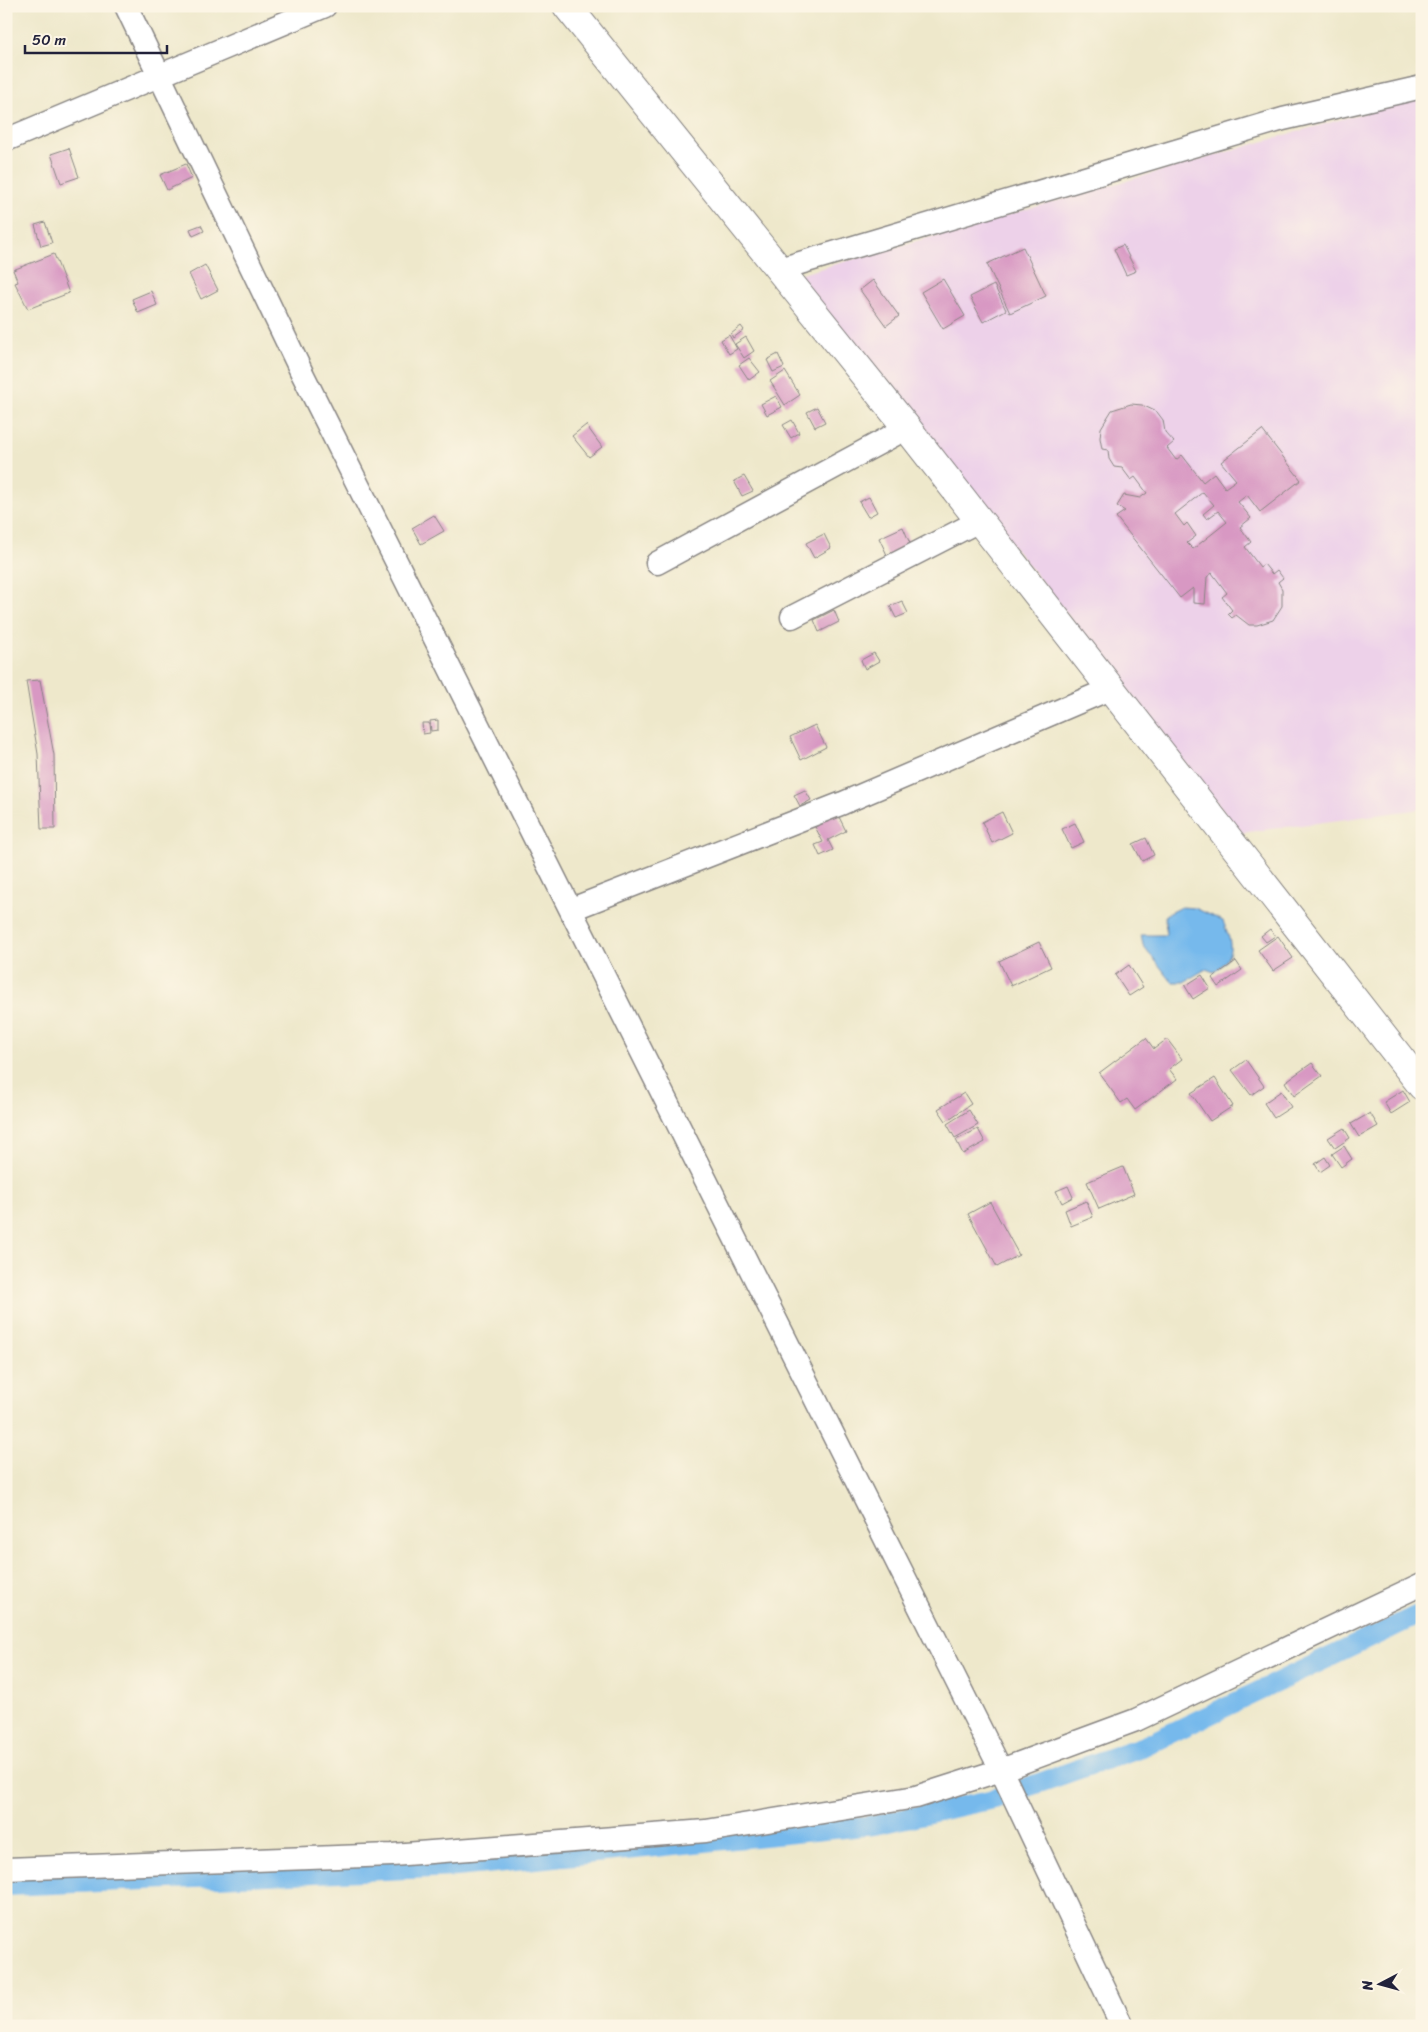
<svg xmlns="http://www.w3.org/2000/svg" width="1428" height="2032" viewBox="0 0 1428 2032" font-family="Sriracha,sans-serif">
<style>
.built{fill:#edd1e9}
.water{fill:#76b9ec;stroke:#4c6e94}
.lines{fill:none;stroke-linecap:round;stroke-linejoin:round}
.canal{stroke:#76b9ec;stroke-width:20}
.building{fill:#d898c3;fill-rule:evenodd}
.minor-casing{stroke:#888583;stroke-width:25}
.tertiary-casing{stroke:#888583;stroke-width:30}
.minor{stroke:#fff;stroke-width:22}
.tertiary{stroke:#fff;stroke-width:28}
</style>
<rect width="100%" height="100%" fill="#fcf5e5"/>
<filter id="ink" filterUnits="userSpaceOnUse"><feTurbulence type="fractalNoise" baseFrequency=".02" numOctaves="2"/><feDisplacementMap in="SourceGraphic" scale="10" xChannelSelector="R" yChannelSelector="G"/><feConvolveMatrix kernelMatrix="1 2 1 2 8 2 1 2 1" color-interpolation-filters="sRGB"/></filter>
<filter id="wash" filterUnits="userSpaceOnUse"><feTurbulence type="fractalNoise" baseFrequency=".0096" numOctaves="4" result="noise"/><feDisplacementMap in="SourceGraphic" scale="20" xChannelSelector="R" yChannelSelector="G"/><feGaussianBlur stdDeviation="1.12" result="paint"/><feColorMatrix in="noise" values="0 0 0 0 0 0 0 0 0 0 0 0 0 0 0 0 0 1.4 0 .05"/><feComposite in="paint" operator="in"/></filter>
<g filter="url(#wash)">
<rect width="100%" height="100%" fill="#eee8cb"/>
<path class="built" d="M1422 96V809L1241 833 798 275Z"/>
<path class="water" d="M1181 907 1195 908 1223 921C1232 944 1236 955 1214 972L1206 969 1184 982H1172L1143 945 1141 935H1166L1165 915Z"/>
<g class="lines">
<path class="canal" d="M6 1886 456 1867 874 1825 994 1799 1144 1746 1422 1613"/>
</g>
<g id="blocks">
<path class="building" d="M69 148 79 177 61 183 51 154Z
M186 164 192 178 167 190 160 175Z
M45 222 52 243 41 246 35 225Z
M201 225 204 231 193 236 190 229Z
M1123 245 1136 271 1126 275 1114 249Z
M1023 247 1046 296 1010 313 987 264Z
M54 254 69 293 28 309 15 283 18 282 13 270Z
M205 265 218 290 201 299 189 274Z
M943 279 965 316 943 329 921 292Z
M873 280 899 316 886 326 860 290Z
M994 285 1006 310 983 322 970 297Z
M151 291 157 305 138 313 132 299Z
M741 326 744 330 733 338 731 334Z
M729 335 737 349 729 354 721 340Z
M746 337 754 351 744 358 735 344Z
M778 354 784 367 773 372 767 360Z
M749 358 760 372 749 380 739 365Z
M785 371 800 395 785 405 770 381Z
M776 396 782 407 767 415 761 404Z
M1131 404 1142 405 1157 412 1163 420 1165 432 1174 442 1167 448 1176 460 1182 455 1203 482 1214 473 1225 488 1236 480 1221 462 1262 430 1301 480 1260 512 1247 495 1238 502 1251 518 1240 527 1251 542 1245 547 1260 567 1264 564 1272 574 1277 570 1283 578 1278 582 1282 589V606L1273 620 1257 625H1249L1236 615 1232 618 1228 614 1232 610 1222 597 1227 593 1212 573 1207 577 1205 604 1193 603V588L1180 598 1116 517 1125 511 1117 506 1124 495 1140 498 1147 493 1135 477 1131 480 1122 468 1114 467 1109 459 1108 450 1102 449 1100 438 1101 428 1112 410ZM1203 492 1214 505 1203 514 1207 519 1218 511 1227 522 1193 549 1187 543 1196 536 1187 523 1184 526 1175 514Z
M817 407 825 422 815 427 807 412Z
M792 420 799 433 791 438 783 425Z
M586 425 602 447 589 457 572 436Z
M744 476 753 491 742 496 734 481Z
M869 497 877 512 868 517 859 502Z
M434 515 444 531 421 544 412 528Z
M903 527 911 546 888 557 879 538Z
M824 534 831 548 814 558 806 543Z
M902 601 908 613 896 618 890 606Z
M834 610 839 622 819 632 814 620Z
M874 653 879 661 865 669 861 660Z
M40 680 54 755 55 829H41L38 754 26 681Z
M438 720V730L431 731 430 721Z
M422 723H429L430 733 423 734Z
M815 725 826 747 801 760 790 737Z
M805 790 811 800 800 806 794 795Z
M836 811 846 831 828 840 833 850 820 856 815 845 823 842 813 823Z
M1002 812 1012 833 992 843 982 822Z
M1075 823 1084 842 1071 848 1062 829Z
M1146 838 1154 855 1142 861 1133 844Z
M1270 929 1275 936 1266 942 1261 936Z
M1278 936 1293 958 1273 971 1258 950Z
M1039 942 1051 967 1011 986 999 961Z
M1236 961 1242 970 1218 987 1212 978Z
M1129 965 1143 987 1129 996 1115 975Z
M1202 975 1210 988 1193 999 1185 986Z
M1146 1038 1154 1049 1167 1039 1182 1059 1169 1069 1177 1079 1135 1110 1127 1099 1121 1103 1099 1073Z
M1246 1060 1264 1086 1251 1095 1232 1070Z
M1312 1063 1322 1076 1294 1096 1285 1082Z
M1215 1078 1233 1106 1210 1121 1191 1093Z
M1403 1090 1410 1102 1391 1114 1384 1102Z
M1281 1091 1291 1107 1274 1118 1264 1103Z
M964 1093 971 1104 946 1121 938 1109Z
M969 1110 978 1125 955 1138 947 1124Z
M1370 1113 1378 1126 1359 1137 1351 1124Z
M1344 1128 1350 1138 1335 1148 1328 1138Z
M978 1129 985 1142 963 1154 956 1140Z
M1344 1146 1352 1159 1341 1167 1332 1154Z
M1325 1157 1330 1165 1320 1172 1315 1164Z
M1123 1167 1134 1194 1099 1209 1087 1182Z
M1068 1186 1073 1197 1062 1203 1056 1191Z
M1086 1201 1093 1217 1071 1226 1065 1210Z
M990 1202 1019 1255 997 1267 968 1214Z"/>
</g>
</g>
<g filter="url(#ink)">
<use href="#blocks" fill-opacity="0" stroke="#888583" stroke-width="1"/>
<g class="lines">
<g class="minor-casing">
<path id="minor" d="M126 6 302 373 1001 1770 1122 2026
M6 140 325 6
M780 269 1283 119 1422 87
M657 563 907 428
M792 617 979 521
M572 909 843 803 1112 688
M6 1869 392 1855 706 1831 916 1797 1001 1770 1136 1720 1422 1584"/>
</g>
<g class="tertiary-casing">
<path id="tertiary" d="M567 6 907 428 1422 1086"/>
</g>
<use href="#minor" class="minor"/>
<use href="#tertiary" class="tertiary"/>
</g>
</g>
<rect width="1428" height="2032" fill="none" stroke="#fcf5e5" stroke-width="25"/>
<g transform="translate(1380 1984) rotate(264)" stroke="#fcf5e5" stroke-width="4" paint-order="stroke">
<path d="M0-4L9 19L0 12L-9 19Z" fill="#22223b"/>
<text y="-8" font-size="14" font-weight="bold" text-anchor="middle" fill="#22223b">N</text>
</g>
<path d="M25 45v8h142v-8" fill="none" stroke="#22223b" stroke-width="2.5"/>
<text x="32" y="45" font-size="15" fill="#22223b" stroke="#fcf5e5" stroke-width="4" paint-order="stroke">50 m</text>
</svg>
